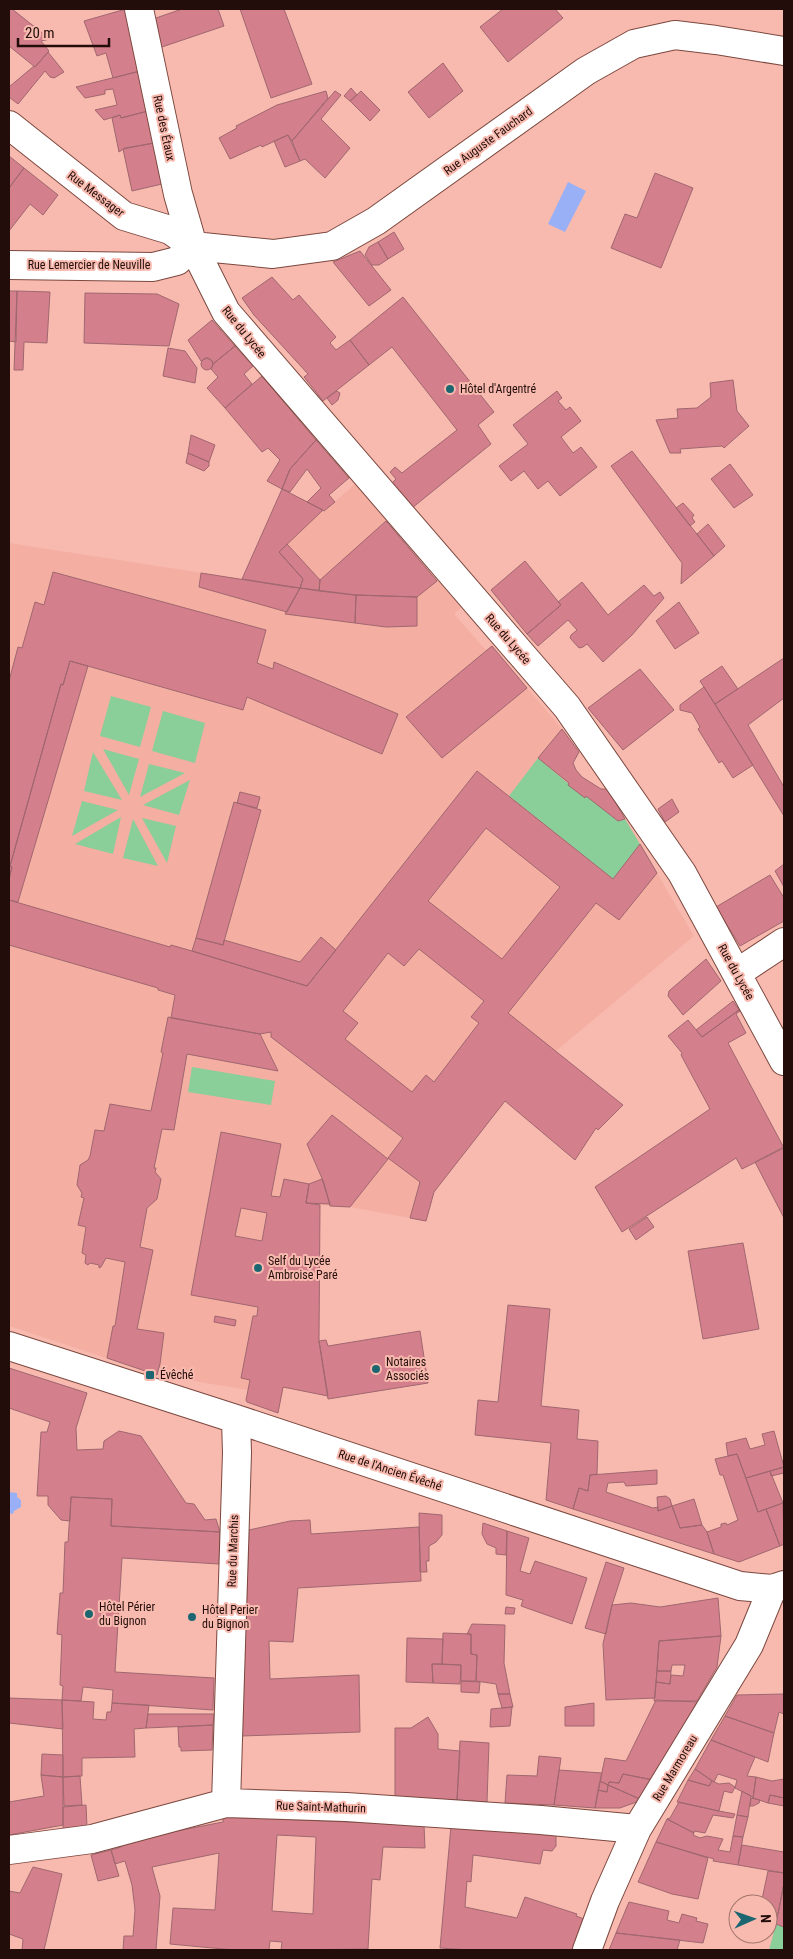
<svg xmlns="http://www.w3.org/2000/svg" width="793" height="1959" viewBox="0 0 793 1959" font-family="'Roboto Condensed',sans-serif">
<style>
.built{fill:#f4aea2}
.green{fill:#8ace99}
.water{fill:#99b0f7}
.building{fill:#d47f8c;stroke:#a0676f;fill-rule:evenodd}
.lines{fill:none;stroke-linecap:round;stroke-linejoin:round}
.minor-casing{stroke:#7c483f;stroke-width:30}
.minor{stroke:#fff;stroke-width:28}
.poi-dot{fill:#1b6671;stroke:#f8baaf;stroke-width:2}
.labels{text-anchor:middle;stroke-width:4;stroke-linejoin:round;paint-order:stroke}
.street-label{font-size:12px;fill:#230d0a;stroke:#f8baaf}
.poi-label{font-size:12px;fill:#230d0a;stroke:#f8baaf;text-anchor:start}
</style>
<rect width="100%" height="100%" fill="#f8baaf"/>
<path class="built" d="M355 484 461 608 454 614 486 650 492 646 562 729 579 752 573 762 576 770 582 777 601 789H608L694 936 556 1051 505 1101 434 1192 426 1221 350 1207 320 1205 319 1341 328 1396 284 1388 278 1413 247 1402 246 1400 248 1390 157 1375 9 1326V543L242 579 282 489 324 511Z"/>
<path class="green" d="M111 696 151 707 140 747 100 736Z
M163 711 205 723 195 763 152 751Z
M103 749 139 759 129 795Z
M93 752 122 800 84 791Z
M538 758 584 797 586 796 618 821 625 819 640 844 613 879 509 796Z
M149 764 185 773 140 797Z
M190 780 179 815 143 805Z
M82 801 118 810 72 836Z
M121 817 113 854 75 844Z
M142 818 176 826 167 863Z
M133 819 158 866 123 858Z
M192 1067 275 1081 271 1105 188 1092Z
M776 1924 784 1927V1950H769Z"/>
<path class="water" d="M568 182 586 191 565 232 548 224Z
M9 1492 17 1493V1497L21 1500V1507L14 1511 13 1514 9 1513Z"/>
<path class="building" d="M9 9H12L50 39 41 41 49 51 35 67 9 46Z
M126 9 140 71 113 78 106 53 97 56 84 21Z
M182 9H218L224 26 159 48 153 19Z
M240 9H284L312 84 271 98Z
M503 9H555L563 18 508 62 480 27Z
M48 52 64 72 54 78 50 77 45 71 18 104 9 97V87L34 66 35 67Z
M443 63 463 91 429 118 408 92Z
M140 71 148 111 121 118 120 115 104 120 95 110 117 105 113 89 105 90V94L85 98 76 87Z
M351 88 357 95 350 101 344 96Z
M326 91 328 98 292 141 288 135 262 147 261 145 230 159 219 138 237 128 236 126 277 105Z
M335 91 341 95 321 119 350 148 325 178 305 159 300 161 292 141Z
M361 91 380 110 370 121 350 101Z
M148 111 154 143 125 148 119 152 112 118 120 115 121 118Z
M288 135 300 161 285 167 274 141Z
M154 143 162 184 132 191 123 149Z
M9 156 24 168 9 188Z
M24 168 58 195 43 215 30 204 9 231V188Z
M655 173 693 188 661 268 611 248 625 214 637 218Z
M394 232 404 249 388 259 378 242Z
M378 242 388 259 379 265H372L365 255 369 247Z
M360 251 391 290 369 306 333 262Z
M272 277 293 300 299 295 336 337 330 343 336 350 350 340 369 365 323 401 304 377 308 374 254 315 242 298Z
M9 291H17L16 342 9 341Z
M17 291 50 292 47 343 24 342 23 370H14Z
M85 293 157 294 179 304 169 346 84 343Z
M403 297 494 412 478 425 491 444 412 508 392 483 396 479 390 472 395 467 402 473 457 430 392 347 369 365 350 340Z
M212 320 235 346 213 364 212 361 207 358 201 361 188 340Z
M235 346 253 366 244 374 252 384 225 408 207 388 218 377 211 369 213 364Z
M168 348 185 351 197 368 195 383 163 376Z
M201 364a6 6 0 1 1 12 0a6 6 0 1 1-12 0Z
M262 376 316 440 290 469 282 489 267 481 280 460 268 448 262 452 225 408Z
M733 380 737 411 749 426 724 448 722 446 680 449 681 453H670L656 420 678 418 677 409 697 408 711 397 710 383Z
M337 391 340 393 338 400 332 405 327 398Z
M557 391 562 398 558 401 566 410 570 407 581 421 561 437 573 453 581 447 597 467 560 496 548 481 538 489 524 471 511 481 499 466 528 444 513 425Z
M191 435 215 445 209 462 188 453Z
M316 440 349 478 329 495 335 502 324 511 307 502 321 488 307 469 290 492 282 489 290 469Z
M632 451 714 556 681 584 682 563 611 466Z
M188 453 209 462V466L204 471 186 463Z
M730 464 753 495 734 508 711 479Z
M282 489 323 510 279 552 303 579 300 588 242 579Z
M683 503 694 515 692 518 695 522 690 526 676 508Z
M386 521 437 581 417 597 354 595 319 591 320 580Z
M708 524 725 546 714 556 697 534Z
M287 544 320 580 319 591 300 588 303 579 279 552Z
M525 561 561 605 527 634 491 590Z
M53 572 266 630 257 663 273 669 274 662 398 714 382 754 247 697 243 710 70 661 63 685 61 684 10 866 12 867 9 879V681L18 647 22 648 35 602 44 605Z
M201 573 290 587 300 588 287 612 199 587Z
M582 582 608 615 644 585 654 596 660 592 664 598 632 635 603 662 587 644 583 647 579 648 570 638 571 635 577 630 568 620 538 646 527 634 561 605 558 602Z
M300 588 356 595 355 623 285 614Z
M356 595 417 597V626L386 627 355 623Z
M679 602 699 633 675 649 656 621Z
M492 646 527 688 442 758 406 717Z
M784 658V698L748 725 784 787V816L715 704Z
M70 661 88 666 18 902 9 900V879L12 867 10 866 61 684 63 685Z
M722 666 738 689 715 704 700 681Z
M640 669 674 710 623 750 588 708Z
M704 687 753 765 733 778 722 761 719 763 698 729 700 727 692 713 680 710V705Z
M562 729 579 752 573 763 576 770 582 777 601 789H608L625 819 618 821 586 796 585 798 568 785 569 783 538 758Z
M477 771 613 879 640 844 657 873 619 920 596 903 508 1013 623 1105 598 1130 596 1128 575 1160 505 1101 434 1192 426 1221 410 1218 420 1182 388 1158 403 1138 271 1037V1032L260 1034 171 1018 175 995 158 990V988L9 945V900L170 947 171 945 192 951 307 986ZM486 828 560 887 502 959 428 901ZM419 949 484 1001 471 1017 479 1023 434 1082 426 1075 412 1092 345 1039 358 1023 343 1011 388 953 404 966Z
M240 792 260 797 257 808 237 803Z
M672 799 679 812 665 822 658 809Z
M234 802 261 810 223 945 196 938Z
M784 864V887L775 871Z
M770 875 784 898V921L740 946 716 907Z
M321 937 336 950 307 986 192 951 196 938 223 945 224 940 300 962Z
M706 959 721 981 683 1015 668 996 669 991Z
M733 1001 739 1010 702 1037 696 1030Z
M739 1010 740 1011 736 1014 746 1033 728 1043 784 1148 742 1169 736 1158 622 1232 595 1187 710 1109 681 1055 682 1053 668 1036 688 1020 702 1037Z
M168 1017 260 1034 278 1071 187 1054 174 1130 162 1129 154 1168H156L155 1172 161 1179 157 1199 147 1208 140 1247 153 1250 137 1329 164 1333 160 1364 157 1375 107 1358 113 1326H115L125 1262 106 1258 101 1267 99 1268V1265L90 1263 88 1265 85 1263 86 1255 82 1253 86 1227 78 1225 84 1198 81 1197 82 1193 77 1185 80 1165 88 1160 90 1156 95 1130 104 1131 110 1104 151 1111 163 1053 161 1052Z
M332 1115 388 1159 350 1207 330 1206 324 1183 307 1144Z
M221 1132 281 1144 271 1196 280 1197 284 1179 309 1184 306 1203 320 1205 319 1341 328 1396 283 1387 278 1413 247 1402 246 1400 250 1380 241 1378 253 1316H257L258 1307 191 1295ZM241 1208 267 1213 262 1241 235 1236Z
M784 1147V1218L755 1162Z
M322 1179 330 1204 306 1203 309 1184Z
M647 1217 654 1227 636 1240 629 1229Z
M743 1243 759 1329 703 1339 688 1251Z
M508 1305 550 1309 541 1406 579 1410 577 1439 598 1441 597 1474 590 1475 588 1491 579 1488 573 1509 546 1500 551 1443 475 1435 478 1400 498 1402Z
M215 1316 236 1320 235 1326 214 1322Z
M420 1331 428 1383 328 1399 319 1341 326 1340 328 1346Z
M9 1368 87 1393 76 1428 77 1450 103 1449 104 1441 119 1431 141 1436 186 1503 194 1504 205 1520 216 1519 220 1532 111 1526 112 1499 71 1497 70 1521 61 1520 48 1505V1496H37L41 1432H47L50 1422 9 1408Z
M774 1431 784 1467 746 1478 737 1454 728 1456 726 1443 746 1438 750 1449 765 1445 762 1434Z
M737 1454 758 1512 766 1509 780 1546 739 1562 714 1554 707 1532 721 1527V1524L726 1523 727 1525 738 1520 723 1475H720L715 1459Z
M784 1467V1473L771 1476 770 1471Z
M657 1470V1484L626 1486 624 1482 608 1483 606 1492 653 1508 658 1507V1511L672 1506 680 1528 702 1525 707 1532 714 1554 573 1509 579 1488 588 1491 590 1475Z
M770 1471 783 1503 758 1512 746 1478Z
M666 1496 670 1499 672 1506 658 1511 657 1497Z
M71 1497 112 1499 111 1526 220 1532 219 1564 122 1558 115 1672 214 1678 213 1710 112 1703 113 1690 83 1687 81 1701 62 1700 63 1686 60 1685 62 1635 57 1634 60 1593H63L65 1542H68Z
M694 1499 702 1525 680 1528 672 1506Z
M783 1503 784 1544 780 1546 766 1509Z
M419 1513 442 1515V1535L436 1542 429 1546V1561H426L427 1572H420Z
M310 1520 311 1534 419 1527 421 1581 298 1588 293 1642 269 1641 270 1679 359 1675 360 1732 242 1736 249 1530 290 1521Z
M483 1523 507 1531 506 1555 496 1554V1548L487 1544 482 1534Z
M507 1531 529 1538 520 1571 530 1574 535 1561 587 1578 572 1624 521 1606 523 1600 506 1595Z
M606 1562 624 1568 612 1605 606 1634 585 1628Z
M718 1598 721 1636 659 1641 655 1698 606 1700 603 1644 612 1605 631 1603 660 1607Z
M506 1607 515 1608 514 1614H505Z
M472 1624 505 1625 504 1663 510 1694H498L496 1684 476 1681 477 1655 471 1654V1634H467Z
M443 1633 471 1634V1654L477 1655 476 1681H461V1665L442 1664Z
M721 1636 717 1667 697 1701H654L656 1682 670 1684 671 1675 683 1676 685 1665H672L671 1671H657L659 1641Z
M407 1638 443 1639 442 1664H432L433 1683 406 1682Z
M432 1664 461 1665 460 1684 433 1683Z
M657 1671H671L670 1684 656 1682Z
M461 1681 480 1682 479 1693 461 1692Z
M498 1694H510L513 1707 502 1708Z
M784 1694V1714L779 1712 774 1733 725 1716 737 1695Z
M9 1698 62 1700 63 1729 9 1723Z
M62 1700 94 1702 93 1719 106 1720 107 1712H111L112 1703 149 1705 146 1728 134 1729 135 1757 82 1758V1776L63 1777Z
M656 1700 697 1702 675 1746 672 1745 653 1780 623 1774 619 1783 609 1782 608 1785 600 1781 605 1758 626 1761Z
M594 1703V1726H565V1707Z
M512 1707 510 1726 490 1727 491 1709Z
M148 1714H214L213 1725 146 1728Z
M725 1716 774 1733 768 1762 711 1740Z
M428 1717 438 1734V1749L460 1751 457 1800 395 1798V1728H411Z
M213 1725 212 1750 181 1751V1747H179L178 1727Z
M711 1740 755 1757 747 1776 756 1777 753 1798 751 1796 735 1788 737 1780 718 1774 714 1782 695 1769Z
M460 1741 489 1743 487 1802 457 1800Z
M42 1754 63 1755V1777L41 1775Z
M539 1756 561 1758 554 1805 505 1803 507 1775 537 1776Z
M695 1769 712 1781 709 1786 688 1780Z
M559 1770 602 1773 595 1808 554 1805Z
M623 1774 653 1780 642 1800 608 1785 609 1782 619 1783Z
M41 1775 63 1777V1825L9 1835V1802L44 1796Z
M80 1776 82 1805 64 1806 63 1777Z
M756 1777 772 1781 784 1779V1798L770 1795 768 1803 753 1798Z
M688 1780 709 1786 712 1781 719 1784 729 1783 735 1787 732 1793 724 1791 719 1811 677 1802Z
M600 1781 608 1785 607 1792 598 1790Z
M608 1785 642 1800 620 1808H595L598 1790 607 1792Z
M742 1791 751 1796 748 1817 737 1815Z
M770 1795 784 1798V1806L768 1803Z
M751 1798 760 1800 759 1803 753 1806H750Z
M679 1802 719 1811 735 1814 733 1818 713 1815 705 1833 694 1831V1833L667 1819 670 1818Z
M86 1805 87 1827 63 1834V1807Z
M737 1815 748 1817 743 1837 733 1836Z
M223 1817 424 1825 425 1848 383 1847 380 1880 372 1879 368 1949 281 1950 282 1942 270 1941 269 1950H234L170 1944 173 1908 215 1910 219 1853 152 1867 160 1896 156 1950H123L124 1936H133L135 1910 132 1885 125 1861 115 1864 111 1850 121 1847 119 1842 223 1822ZM277 1835 316 1837 313 1914 272 1911Z
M667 1819 694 1833 693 1835 700 1838 707 1836 723 1839 718 1850 730 1852 733 1836 743 1837 738 1865 713 1861 714 1859 656 1842Z
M451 1826 556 1833V1846L552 1851 543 1850 540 1864 473 1855 471 1882 467 1881 465 1907 517 1918 525 1897 577 1914 576 1916 592 1922 582 1950H470L440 1948Z
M656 1842 708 1858 698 1899 672 1894 638 1882Z
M742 1845 784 1852V1873L738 1865Z
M111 1850 119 1876 98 1881 91 1855Z
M33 1867 62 1874 44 1950H22L23 1939 9 1934V1891L20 1893Z
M768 1871 784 1873V1883L778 1914 768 1912V1904H761Z
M784 1883V1927L776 1924Z
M629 1902 669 1911 667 1920 679 1923 682 1914 697 1918 696 1921 708 1924 703 1943 616 1933Z
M616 1933 680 1940 677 1950H609Z"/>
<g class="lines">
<g class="minor-casing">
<path id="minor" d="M139 9 178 194 193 246 226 312 567 707 682 873 784 1061
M9 125 124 216 170 230 193 246
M193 246 273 254 332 246 376 221 586 71 634 44 675 35 716 40 784 51
M9 265 153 267 177 261 193 246
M737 973 784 942
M9 1346 236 1419 740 1586 772 1589 784 1585
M226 1803 237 1453 236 1419
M9 1850 92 1839 226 1803 346 1807 541 1820 637 1829
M587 1950 605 1901 637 1829 749 1645 772 1589"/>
</g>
<use href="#minor" class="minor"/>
</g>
<g class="poi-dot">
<circle cx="450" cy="389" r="5"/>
<circle cx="258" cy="1268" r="5"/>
<circle cx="376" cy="1369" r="5"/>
<rect x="145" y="1370" width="10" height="10" rx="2.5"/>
<circle cx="89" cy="1614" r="5"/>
<circle cx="192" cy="1617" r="5"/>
</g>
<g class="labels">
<g class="street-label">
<text transform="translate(164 128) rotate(78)" y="4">Rue des Étaux</text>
<text transform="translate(488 141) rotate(-36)" y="4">Rue Auguste Fauchard</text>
<text transform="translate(96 194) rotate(37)" y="4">Rue Messager</text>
<text x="89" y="269">Rue Lemercier de Neuville</text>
<text transform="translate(244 332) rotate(51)" y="4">Rue du Lycée</text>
<text transform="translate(508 639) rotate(49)" y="4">Rue du Lycée</text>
<text transform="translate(736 972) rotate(61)" y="4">Rue du Lycée</text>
<text transform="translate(390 1470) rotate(18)" y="4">Rue de l'Ancien Évêché</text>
<text transform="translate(233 1551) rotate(-88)" y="4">Rue du Marchis</text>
<text transform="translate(675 1768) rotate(-59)" y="4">Rue Marmoreau</text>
<text transform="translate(321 1807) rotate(2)" y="4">Rue Saint-Mathurin</text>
</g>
<g class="poi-label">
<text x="460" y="393">Hôtel d'Argentré</text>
<text x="268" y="1265">Self du Lycée<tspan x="268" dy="14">Ambroise Paré</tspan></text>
<text x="386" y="1366">Notaires<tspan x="386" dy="14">Associés</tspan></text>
<text x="160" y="1379">Évêché</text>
<text x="99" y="1611">Hôtel Périer<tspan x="99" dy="14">du Bignon</tspan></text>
<text x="202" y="1614">Hôtel Perier<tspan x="202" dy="14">du Bignon</tspan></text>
</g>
</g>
<rect width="793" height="1959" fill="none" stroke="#230d0a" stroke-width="20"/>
<g transform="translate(753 1919) rotate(88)"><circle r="24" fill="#f8baaf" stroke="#a3756d"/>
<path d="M0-4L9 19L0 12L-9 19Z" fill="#1b6671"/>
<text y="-8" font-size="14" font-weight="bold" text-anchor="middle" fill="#230d0a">N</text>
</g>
<path d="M18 38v8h91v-8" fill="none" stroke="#230d0a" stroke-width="2.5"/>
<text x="25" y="38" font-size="15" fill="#230d0a" stroke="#f8baaf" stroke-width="4" paint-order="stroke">20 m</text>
</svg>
